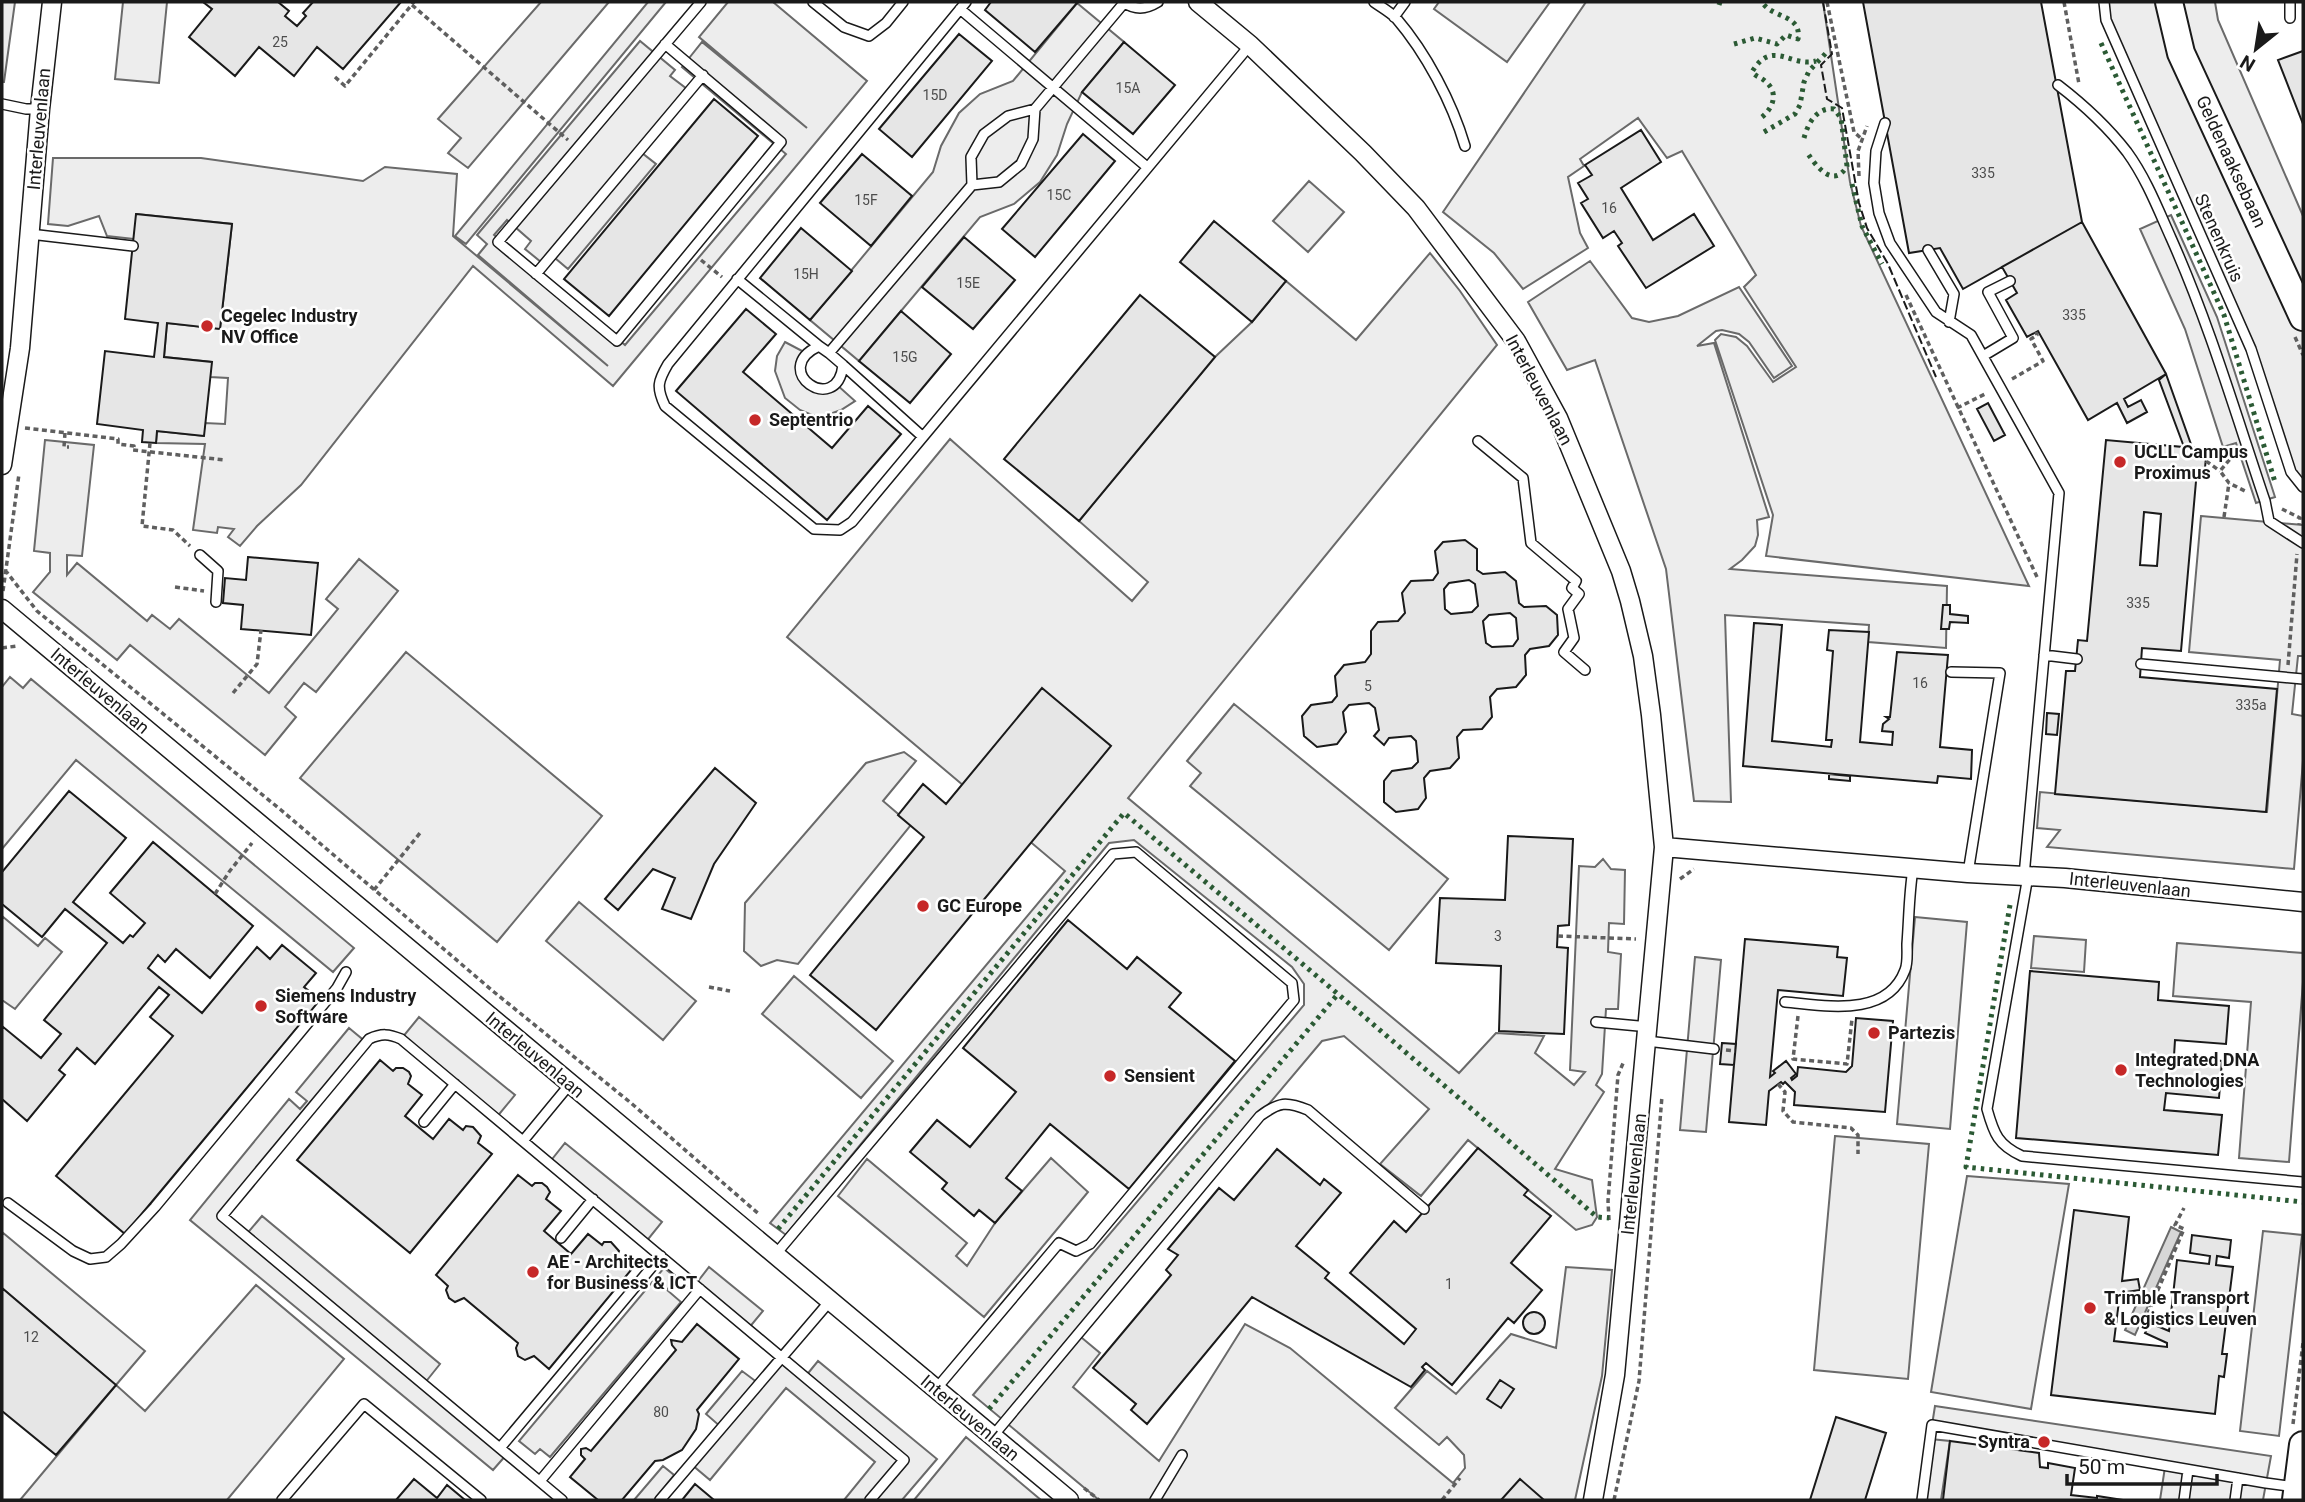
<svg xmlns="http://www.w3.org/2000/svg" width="2305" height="1502" viewBox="0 0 2305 1502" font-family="Roboto,sans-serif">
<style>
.built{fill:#ededed;stroke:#6a6a6a;stroke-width:2}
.water{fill:#d7d7d7;stroke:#6a6a6a;stroke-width:2}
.building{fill:#e6e6e6;stroke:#1a1a1a;stroke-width:2;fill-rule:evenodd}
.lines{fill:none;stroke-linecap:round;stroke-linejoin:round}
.lane-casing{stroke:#1a1a1a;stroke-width:12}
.street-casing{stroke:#1a1a1a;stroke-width:21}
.secondary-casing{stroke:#1a1a1a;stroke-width:30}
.path{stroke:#5f5f5f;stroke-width:3.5;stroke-dasharray:5 3.5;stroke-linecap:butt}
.lane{stroke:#fff;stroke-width:9}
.street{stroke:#fff;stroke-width:18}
.secondary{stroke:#fff;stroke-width:26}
.hedge{stroke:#2b5a34;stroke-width:5;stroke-dasharray:3.5 5;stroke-linecap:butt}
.fence{stroke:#1a1a1a;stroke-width:2;stroke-dasharray:9 3.5;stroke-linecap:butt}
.poi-dot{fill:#c62828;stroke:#fff;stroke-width:2.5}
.labels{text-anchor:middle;stroke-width:5;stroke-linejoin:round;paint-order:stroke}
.number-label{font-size:14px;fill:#4d4d4d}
.street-label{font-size:18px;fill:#1a1a1a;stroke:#fff}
.poi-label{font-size:18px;font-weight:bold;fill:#1a1a1a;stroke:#fff;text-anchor:start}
</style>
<rect width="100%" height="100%" fill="#fff"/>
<path class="built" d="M2 2H15L4 82H2Z
M123 2H167L159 83 115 79Z
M541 2H609L468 168 448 153 461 138 438 119Z
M648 2H666L466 244 455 236Z
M728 2H773L867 81 613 386 473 266 301 485 257 526 240 546 228 537 234 529 218 527 217 533 193 530 205 444 156 443 157 431 203 436 205 423 225 424 228 378 210 377 211 362 164 357 167 323 220 329 232 224 137 214 134 239 107 236 99 216 68 226 48 224 53 158H201L363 181 385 167 457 174 453 236 608 366 478 255 487 244 477 235 640 41 675 70 670 76 687 89 637 149 656 164 568 269 549 253 541 262 525 249 531 241 507 220 494 235 625 345 786 154 682 67 702 42 807 128 699 37Z
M1439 2H1550L1507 62 1434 9Z
M1586 2H1823L1850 182 1861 226 2029 586 1766 556 1773 515 1715 340 1721 334 1736 337 1747 346 1773 382 1796 367 1744 287 1756 275 1682 151 1667 158 1638 118 1580 159 1584 166 1568 177 1580 233 1588 248 1523 289 1494 253 1443 212Z
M2104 2H2215L2218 20 2303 216V487L2291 472 2251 349 2106 20Z
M1077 3 1124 42 1082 92 1067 124 1057 155 1040 182 1014 204 980 217 859 361 810 320 933 172 941 146 959 113 980 94 1013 81Z
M1309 181 1344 212 1308 252 1273 221Z
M2171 215 2217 317 2275 497 2256 503 2236 443 2223 447 2185 329 2140 229Z
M1430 253 1460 291 1497 345 1128 798 1459 1073 1496 1033 1544 1036 1535 1053 1574 1085 1585 1072 1570 1070 1579 866 1595 867 1603 859 1611 869 1625 870 1624 924 1609 923 1608 952 1621 954 1618 1009H1606L1602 1074 1596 1085 1604 1092 1555 1169 1592 1180 1597 1217 1592 1225 1576 1230 1468 1140 1421 1196 1380 1164 1429 1109 1344 1036 1322 1041 1076 1333 1100 1353 1073 1387 1159 1461 1245 1324 1290 1348 1453 1483 1465 1468 1464 1455 1447 1437 1439 1445 1395 1408 1427 1371 1456 1394 1511 1334 1556 1348 1566 1267 1612 1270 1602 1376 1575 1500H1099L973 1395 1304 1005V984L1292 967 1134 840 1109 843 786 1235 770 1223 1065 871 787 637 950 439 1132 601 1148 582 1079 521 1215 357 1252 322 1286 281 1356 340Z
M1590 261 1632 318 1649 322 1678 316 1739 287 1792 366 1774 378 1749 342 1739 334 1722 330 1716 331 1697 346 1714 343 1769 517 1757 520 1758 535 1755 546 1742 560 1730 569 1947 586 1946 648 1868 642 1869 625 1725 615 1731 802 1694 801 1666 569 1595 360 1567 370 1528 302Z
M785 342 806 353 800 367 813 387 836 384 855 401 841 410 827 415H812L800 410 785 398 775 371 777 356Z
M45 440 94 445 82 556 67 555V575L77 563 147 621 152 615 170 629 179 619 269 693 338 609 326 599 359 559 398 591 316 692 304 683 285 707 296 717 265 755 130 645 117 660 33 592 50 572V553L34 551Z
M2201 516 2303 525V656H2298L2292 714 2303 716V761L2294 869 2047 847 2060 830 2037 828 2040 792 2267 812 2280 660 2189 652Z
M406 652 602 816 497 942 300 778Z
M10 677 23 688 31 679 354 948 333 972 76 760 2 849V687Z
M1234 704 1448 879 1389 950 1190 786 1201 773 1187 761Z
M904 752 916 761 883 801 911 825 798 964 777 960 761 966 744 951 745 903 866 763Z
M579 902 696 1001 663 1040 546 941Z
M2 916 38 946 45 938 62 952 15 1009 2 1000Z
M1915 917 1967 922 1950 1129 1897 1124Z
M2034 936 2086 940 2084 972 2031 968Z
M2177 943 2303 953V982L2289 1162 2239 1158 2251 1002 2173 996Z
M1695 957 1721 960 1706 1132 1680 1130Z
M794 976 893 1061 861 1098 762 1014Z
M419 1017 515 1095 496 1118 401 1039Z
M349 1028 367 1043 222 1216 245 1236 262 1216 440 1364 424 1384 507 1454 493 1470 190 1220 289 1099 300 1109 307 1101 296 1092Z
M1835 1136 1929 1144 1908 1379 1814 1370Z
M565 1143 662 1222 645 1243 549 1163Z
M1051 1158 1088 1192 984 1317 838 1196 867 1159 967 1243 956 1256 967 1266 995 1223Z
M1967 1176 2069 1184 2031 1409 1931 1392Z
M2263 1231 2302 1235 2279 1436 2240 1431Z
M2 1232 145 1351 116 1385 145 1411 256 1285 344 1359 227 1500H20L116 1385 2 1288Z
M709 1267 763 1311 748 1329 695 1285Z
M664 1268 677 1278 667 1290 681 1302 550 1457 540 1449 535 1454 519 1441Z
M781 1356 805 1377 818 1361 937 1459 902 1500H844L875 1462 786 1388 710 1480 691 1464 721 1427 706 1414 742 1371 758 1383Z
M1935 1406 2271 1456 2263 1500H2160L2165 1467 1932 1425Z
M966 1437 1041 1500H914Z
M1930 1439 1950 1441 1941 1500H1922Z
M663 1466 674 1475 654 1500H634Z"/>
<path class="water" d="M2171 1227 2181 1232 2135 1335 2125 1330Z"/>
<path class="building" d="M203 2H278L289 11 285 16 297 26 306 16 303 13 313 2H401L343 69 317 47 294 76 259 47 235 76 189 37 212 9Z
M991 2H1075L1077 3 1035 52 985 10Z
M1863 2H2041L2082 222 1963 289 1940 248 1909 253Z
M959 34 992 61 912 157 879 129Z
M1124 42 1175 85 1133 134 1082 92Z
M2303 51V124L2278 60Z
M714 99 758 136 609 316 564 279Z
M1641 130 1661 162 1621 188 1653 240 1694 214 1714 246 1646 288 1618 246 1622 243 1614 231 1603 238 1581 203 1588 199 1578 183 1592 175 1585 165Z
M1083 134 1115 161 1035 257 1002 229Z
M862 154 912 196 871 246 820 203Z
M136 214 232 224 220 329 167 323 164 357 212 362 204 436 157 431 156 443 142 442 143 430 97 424 105 351 154 357 158 323 125 319Z
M1214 221 1286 281 1252 322 1180 262Z
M2082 222 2166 374 2124 399 2128 407 2141 400 2147 412 2127 423 2117 403 2088 420 2038 331 2027 337 2006 300 2017 293 2002 267Z
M801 228 852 271 810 320 760 278Z
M964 237 1015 280 973 329 922 287Z
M1140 295 1215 357 1079 521 1004 459Z
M746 309 776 334 743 372 832 448 868 406 901 434 827 520 676 391Z
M901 311 951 354 910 403 859 361Z
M2166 374 2192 447 2199 448 2198 453 2203 454 2206 457 2205 468 2201 471 2197 470 2181 651 2142 648 2140 677 2277 689 2266 812 2055 794 2066 671H2075L2078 640 2087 641 2106 440 2184 447 2159 380ZM2144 512 2161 514 2157 566 2140 565Z
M1988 403 2005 435 1994 441 1977 409Z
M1465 540 1477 549V570L1483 574 1505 572 1516 581 1519 603 1524 607 1546 606 1557 615 1558 635 1549 646 1530 649 1525 655 1526 675 1516 687 1497 689 1490 697 1492 717 1482 729 1463 730 1457 737 1459 758 1450 768 1430 771 1424 778 1426 798 1418 809 1396 812 1384 802V781L1392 771 1412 768 1418 762 1416 741 1411 736 1389 738 1384 745 1374 736 1379 730 1375 708 1369 703 1349 705 1343 712 1346 732 1337 744 1317 747 1304 736 1302 716 1311 705 1332 702 1337 696 1335 676 1344 665 1365 662 1371 654V631L1378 622 1398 621 1405 613 1402 593 1411 581 1433 580 1438 573 1435 551 1443 542ZM1469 580 1475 584 1478 606 1472 612 1451 614 1445 609 1444 589 1449 583ZM1510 613 1516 618 1518 639 1513 646 1492 647 1486 643 1483 621 1489 615Z
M248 557 318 563 311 635 241 629 243 605 223 603 225 578 246 580Z
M1943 605H1950V614L1968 616V623L1950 622 1949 629H1941Z
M1754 623 1782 625 1772 741 1831 747 1832 740H1826L1833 651 1827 650 1829 630 1869 632 1860 742 1892 745 1893 732 1882 731 1883 724 1889 719 1886 717H1890L1897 652 1948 655 1940 747 1972 750 1971 779 1938 776 1937 783 1743 766Z
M1042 688 1111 746 876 1030 810 975 924 837 898 815 923 784 946 804Z
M2047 713 2059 714 2057 735 2046 734Z
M715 768 756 803 714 864 691 919 662 909 675 878 653 869 618 910 605 899Z
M1829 774 1850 776V781L1829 779Z
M69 791 126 838 73 902 123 943 130 935 133 937 145 923 110 893 153 842 253 926 210 978 176 949 165 962 158 955 148 968 202 1013 257 947 270 959 282 945 316 973 304 987 320 1000 125 1234 56 1176 173 1036 150 1017 169 995 159 987 95 1064 77 1048 59 1070 65 1075 27 1121 2 1099V1026L41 1058 61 1034 44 1020 107 943 65 909 42 937 2 904V872Z
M1508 836 1573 839 1569 925 1558 926 1557 947 1568 948 1564 1034 1499 1031 1501 966 1436 963 1440 898 1505 900Z
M1068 920 1127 969 1137 957 1181 993 1169 1007 1235 1061 1129 1189 1050 1124 1006 1178 1022 1191 995 1223 979 1210 974 1216 942 1189 947 1183 910 1152 937 1120 970 1147 1016 1092 963 1048Z
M1745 939 1838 947 1837 957 1847 958 1843 996 1778 990 1770 1077 1775 1073 1773 1071 1786 1061 1796 1074 1791 1078 1792 1080 1797 1076 1798 1067 1846 1072 1852 1066 1856 1018 1893 1021 1885 1112 1794 1105 1795 1092 1785 1082 1783 1084 1781 1082 1769 1091 1766 1125 1729 1122Z
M2030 971 2159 982 2158 1000 2229 1006 2226 1044 2175 1040 2174 1056 2222 1061 2219 1098 2166 1093 2164 1110 2222 1115 2218 1155 2016 1138Z
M1722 1043 1736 1044 1734 1065 1720 1064Z
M380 1060 393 1071 396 1068H403L409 1072 411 1076 408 1084 422 1095 405 1116 433 1139 449 1119 463 1130 466 1126 473 1127 481 1136 478 1143 492 1154 410 1253 297 1160Z
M1478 1148 1528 1190 1524 1195 1551 1216 1511 1263 1542 1290 1514 1323 1508 1318 1452 1385 1426 1363 1422 1367 1425 1370 1411 1387 1252 1297 1147 1424 1131 1410 1136 1404 1093 1368 1171 1275 1166 1270 1178 1255 1168 1249 1219 1188 1234 1200 1277 1149 1320 1185 1324 1179 1341 1193 1296 1246 1329 1273 1325 1278 1404 1344 1416 1329 1350 1273 1394 1221 1406 1232Z
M518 1175 532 1186 535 1183H542L547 1187 550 1192 546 1199 561 1211 544 1231 571 1254 588 1234 602 1245 604 1242H611L619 1251 616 1258 631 1270 549 1369 534 1356 525 1360 518 1356 516 1348 518 1343 464 1298 455 1302 449 1298 446 1290 448 1286 436 1275Z
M2074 1210 2129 1217 2122 1281 2138 1279 2140 1290 2120 1293 2114 1341 2167 1347V1343L2145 1333 2150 1323 2169 1331 2177 1260 2209 1264 2210 1256 2190 1253 2192 1235 2231 1240 2229 1258 2217 1256 2216 1265 2233 1267 2222 1354H2227L2224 1377 2219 1376 2215 1414 2051 1395Z
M2 1288 116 1385 56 1455 2 1411Z
M1523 1323a11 11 0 1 1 22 0a11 11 0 1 1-22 0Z
M697 1324 739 1359 697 1410 699 1414 696 1429 682 1450 663 1460 655 1461 622 1500H598L570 1477 585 1459 581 1455V1449L586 1448 591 1451 676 1350 672 1345 671 1340 682 1342Z
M1500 1380 1514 1389 1501 1408 1487 1399Z
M1836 1417 1886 1433 1865 1500H1810Z
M1950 1441 2039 1453 2040 1467 2048 1468V1463L2075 1468 2071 1495 2097 1498V1496L2123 1500H1943Z
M414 1479 437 1498 447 1485 465 1500H396Z
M1520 1479 1544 1500H1501Z
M695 1484 714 1500H682Z"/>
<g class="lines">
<g class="lane-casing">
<path id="lane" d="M813 2 844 27 869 36 886 23 903 2
M966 2 668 364C658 381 656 387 665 406L814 529 840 530 852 522 1250 45
M1123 2C1135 10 1145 10 1158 2
M1374 2C1381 7 1390 12 1396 18 1426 53 1452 102 1465 146
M2104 2 2106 20 2251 349 2291 472 2303 487
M2290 2V18
M960 9 1147 167
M1394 17 1405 2
M665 44 781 142 617 341 498 242 701 2
M2058 85C2084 105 2107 126 2127 152 2146 178 2158 209 2171 238 2209 323 2235 412 2265 501L2269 521 2303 543
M2 104 26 109H40
M1885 123 1876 151 1874 183 1879 213 1890 243 1936 312 1971 335 2059 493 2024 876
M972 185 999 182 1021 164 1033 139 1035 109 1124 3
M30 234 133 246
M1928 250 1954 294 1949 322
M536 274 703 75
M737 279 819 346
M829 353 843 365C837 418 768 370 819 346L829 353 972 185 971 157 984 134 1008 116 1035 109
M1983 356 2013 338 1988 292 2010 281
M843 365 923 437
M1478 441 1523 478 1531 543 1576 581 1572 588 1579 594 1568 609 1574 638 1564 652 1585 670
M200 555 218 571 216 602
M2044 655 2077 659
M2141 664 2303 679
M1951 672 2000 673 1968 873
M2028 876 1987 1109C1994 1134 1998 1145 2022 1156L2303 1182
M1785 1002C1823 1005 1887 1019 1905 970 1908 963 1907 952 1907 944 1909 919 1909 893 1913 869
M1596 1022 1649 1027
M1647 1041 1714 1049
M424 1122 455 1084
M523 1141 570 1084
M8 1203 73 1251 90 1259 106 1257 121 1244 155 1207 337 988 346 972
M561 1238 593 1199
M775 1255 1113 854 1136 852 1292 983 1294 1000 1090 1244 1076 1251 1059 1243 936 1389
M992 1437 1260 1116C1279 1102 1286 1101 1308 1110L1424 1209
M500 1448 661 1256
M540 1481 700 1289
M282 1500 364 1404 481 1500
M562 1500 222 1216 369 1039C382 1033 389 1034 401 1039L904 1460 870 1500
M660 1500 830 1301
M1155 1500 1182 1455
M1922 1500 1932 1425 2266 1483 2296 1487
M2184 1500 2188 1470
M2235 1500 2238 1478"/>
</g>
<g class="street-casing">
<path id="street" d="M1198 2 1250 45 1363 153 1416 208 1516 341 1558 418 1621 571 1630 601 1643 656 1651 715 1664 847 1615 1375 1593 1500
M2 465 20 348 40 109 52 2
M2 609 1069 1500
M1664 847 1968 873 2065 878 2303 902"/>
</g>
<g class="secondary-casing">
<g id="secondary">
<path id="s1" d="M2169 2 2181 53 2303 317"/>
<path d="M2296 1500 2303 1445"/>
</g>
</g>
<path class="path" d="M1827 2 1854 132 1863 140
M2064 2 2079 84
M412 5 568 140
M335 77 345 86 414 2
M1859 176 1858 151 1867 126
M701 260 722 277
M1906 295 2037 577
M2295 337 2303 355
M2012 379 2043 361 2031 339 2037 335 2036 332
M1957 408 1987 393
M25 428 118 439V444L134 446 133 450 225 460
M65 433 64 447H69
M150 443 142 526 173 530 190 546
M2235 453 2220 471 2229 483 2247 492
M2206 461 2220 471
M2282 509 2300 518 2299 525
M2224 517 2229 483
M5 570 37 611 281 810 494 992 631 1103 760 1215
M175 587 204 591
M3 591 19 474
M2 648 17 646
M2288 665 2297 554
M233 693 257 664 261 630
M1680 879 1694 869
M374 890 420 833
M215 894 229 872 252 843
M1558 936 1636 939
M709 987 730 991
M1798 1016 1793 1059 1847 1064 1852 1019
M1726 1050 1735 1051
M1778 1084 1785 1092 1783 1111 1793 1122 1851 1128 1858 1135V1154
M1609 1220 1608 1201 1618 1075 1624 1061
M2126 1293 2151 1306
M2148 1327 2143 1325 2184 1229 2175 1225 2184 1208
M2293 1424 2303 1343
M1084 1488 1099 1500
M1442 1500 1460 1478
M1614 1500 1639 1381 1662 1096"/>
<use href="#lane" class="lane"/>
<use href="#street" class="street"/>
<use href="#secondary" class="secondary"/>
<path class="hedge" d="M1719 5 1720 2
M2101 43 2224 315 2275 482
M1734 44 1755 38 1777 44 1786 35 1798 39C1802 14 1773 19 1762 2
M1762 117C1773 108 1779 93 1766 82 1761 77 1756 77 1752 72 1772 38 1791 68 1816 61
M1764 132 1795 114 1800 105 1804 82 1809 71 1826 53
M1804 138C1808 123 1817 107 1834 109L1841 118 1847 166C1834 189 1816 167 1807 152
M1852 184 1862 226 1882 264
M2010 905 1966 1167 2303 1202
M778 1229 1124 813 1338 994 1597 1217 1609 1218
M989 1409 1338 994"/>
<path class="fence" d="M1823 2 1832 54 1821 65 1827 99 1842 108 1859 203 1867 228 1888 264 1936 377"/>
</g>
<g class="poi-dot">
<circle cx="207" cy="326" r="7"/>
<circle cx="755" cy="420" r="7"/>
<circle cx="2120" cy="462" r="7"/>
<circle cx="923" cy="906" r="7"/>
<circle cx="261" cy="1006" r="7"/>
<circle cx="1874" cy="1033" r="7"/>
<circle cx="2121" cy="1070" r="7"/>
<circle cx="1110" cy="1076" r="7"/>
<circle cx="533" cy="1272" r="7"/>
<circle cx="2090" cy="1308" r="7"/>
<circle cx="2044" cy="1442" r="7"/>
</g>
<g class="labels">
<g class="number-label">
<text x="280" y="47">25</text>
<text x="1128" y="93">15A</text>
<text x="935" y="100">15D</text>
<text x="1983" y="178">335</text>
<text x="1059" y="200">15C</text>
<text x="866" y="205">15F</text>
<text x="1609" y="213">16</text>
<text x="806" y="279">15H</text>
<text x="968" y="288">15E</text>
<text x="2074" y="320">335</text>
<text x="905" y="362">15G</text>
<text x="2138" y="608">335</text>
<text x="1920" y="688">16</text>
<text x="1368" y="691">5</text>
<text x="2251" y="710">335a</text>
<text x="1498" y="941">3</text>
<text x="1449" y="1289">1</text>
<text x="31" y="1342">12</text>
<text x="661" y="1417">80</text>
</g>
<g class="street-label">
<text transform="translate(39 129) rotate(-85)" y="6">Interleuvenlaan</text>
<text dy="6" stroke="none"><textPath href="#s1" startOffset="172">Geldenaaksebaan</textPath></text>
<text transform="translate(2219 238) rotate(66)" y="6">Stenenkruis</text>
<text transform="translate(1539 390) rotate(62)" y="6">Interleuvenlaan</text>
<text transform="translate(100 691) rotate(40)" y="6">Interleuvenlaan</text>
<text transform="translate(2130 885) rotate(6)" y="6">Interleuvenlaan</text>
<text transform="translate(535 1055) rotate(40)" y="6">Interleuvenlaan</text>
<text transform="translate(1634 1174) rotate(-84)" y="6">Interleuvenlaan</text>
<text transform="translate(970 1418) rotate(40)" y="6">Interleuvenlaan</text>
</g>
<g class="poi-label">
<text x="221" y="322">Cegelec Industry<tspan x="221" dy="21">NV Office</tspan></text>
<text x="769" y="426">Septentrio</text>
<text x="2134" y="458">UCLL Campus<tspan x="2134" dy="21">Proximus</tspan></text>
<text x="937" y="912">GC Europe</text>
<text x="275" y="1002">Siemens Industry<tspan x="275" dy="21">Software</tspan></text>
<text x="1888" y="1039">Partezis</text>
<text x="2135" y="1066">Integrated DNA<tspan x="2135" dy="21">Technologies</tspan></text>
<text x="1124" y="1082">Sensient</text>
<text x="547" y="1268">AE - Architects<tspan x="547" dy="21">for Business &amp; ICT</tspan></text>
<text x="2104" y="1304">Trimble Transport<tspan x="2104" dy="21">&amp; Logistics Leuven</tspan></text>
<text x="2030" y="1448" text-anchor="end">Syntra</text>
</g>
</g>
<rect width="2305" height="1502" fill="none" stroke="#1a1a1a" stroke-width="7"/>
<g transform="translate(2256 49) rotate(210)" stroke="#ffffff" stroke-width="5" paint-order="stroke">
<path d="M0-5L12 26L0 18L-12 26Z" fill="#1a1a1a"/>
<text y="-10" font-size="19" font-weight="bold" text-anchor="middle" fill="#1a1a1a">N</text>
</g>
<path d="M2067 1474v10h150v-10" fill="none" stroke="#1a1a1a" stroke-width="3.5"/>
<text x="2078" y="1474" font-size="21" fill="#1a1a1a" stroke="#ffffff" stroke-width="5" paint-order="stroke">50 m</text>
</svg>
